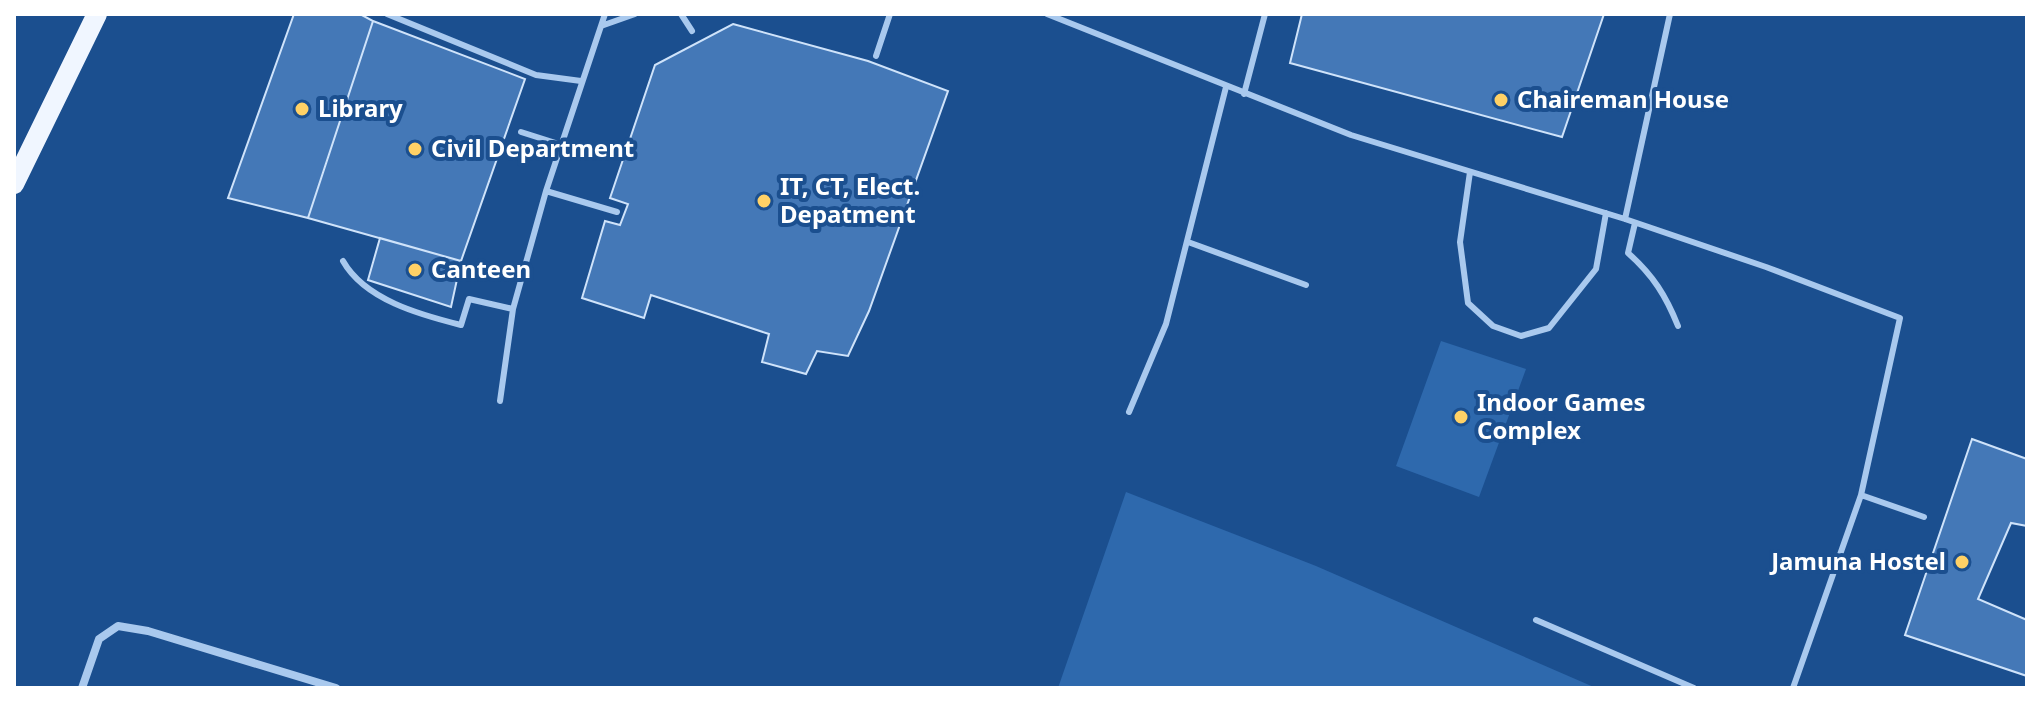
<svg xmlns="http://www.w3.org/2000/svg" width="2041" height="702" viewBox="0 0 2041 702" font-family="'Noto Sans',sans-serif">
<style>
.pitch{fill:#2e69ad}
.building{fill:#4478b7;stroke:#cfe3fa;stroke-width:2}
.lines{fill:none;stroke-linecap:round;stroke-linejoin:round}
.lane{stroke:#a9c9ee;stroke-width:6}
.street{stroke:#a9c9ee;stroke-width:8}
.primary{stroke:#f0f6ff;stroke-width:20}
.poi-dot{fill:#ffd166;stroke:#1b4f8f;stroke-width:3}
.labels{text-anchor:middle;stroke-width:8;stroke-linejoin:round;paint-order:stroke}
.poi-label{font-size:24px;font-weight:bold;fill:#fff;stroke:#1b4f8f;text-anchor:start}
</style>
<rect width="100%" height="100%" fill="#1b4f8f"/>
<path class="pitch" d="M1441 341 1526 369 1479 497 1396 466Z
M1126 492 1316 566 1596 688H1058Z"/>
<path class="building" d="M294 14H360L373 21 308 218 228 198Z
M1302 14H1604L1562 137 1290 63Z
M373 21 525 79 461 261 308 218Z
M733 24 868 61 948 91 869 311 848 356 817 351 806 374 762 362 769 334 651 295 644 318 582 298 605 221 620 225 628 204 610 198 655 65Z
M380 238 461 261 451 307 368 280Z
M1972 439 2027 459V526L2011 523 1978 599 2027 620V676L1905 635Z"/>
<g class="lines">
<path class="lane" d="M387 14 536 75 581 81
M681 14 692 31
M1047 14 1351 135 1625 219 1766 267 1900 318 1861 495 1924 517
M601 26 635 14
M876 56 890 14
M1244 94 1265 14
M521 132 562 145
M1470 172 1460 242 1468 303 1493 326 1521 336 1549 328 1596 269 1606 213
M546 191 617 212
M1625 219 1670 14
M1635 223 1628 253C1653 275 1666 296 1678 326
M1188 242 1306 285
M343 261C365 300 421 315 461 325L469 299 513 309
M500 401 513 309 546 191 605 14
M1129 412 1166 324 1226 87
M1536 620 1694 688
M1793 688 1861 495"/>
<path class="street" d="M82 688 99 639 118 626 148 631 336 688"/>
<path class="primary" d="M14 184 97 14"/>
</g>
<g class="poi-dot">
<circle cx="1501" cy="100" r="8"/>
<circle cx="302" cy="109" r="8"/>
<circle cx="415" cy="149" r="8"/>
<circle cx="764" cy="201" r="8"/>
<circle cx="415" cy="270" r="8"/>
<circle cx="1461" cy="417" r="8"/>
<circle cx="1962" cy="562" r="8"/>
</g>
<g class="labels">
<g class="poi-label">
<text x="1517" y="108">Chaireman House</text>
<text x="318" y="117">Library</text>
<text x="431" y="157">Civil Department</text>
<text x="780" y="195">IT, CT, Elect.<tspan x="780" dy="28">Depatment</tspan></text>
<text x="431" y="278">Canteen</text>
<text x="1477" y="411">Indoor Games<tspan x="1477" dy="28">Complex</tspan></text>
<text x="1946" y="570" text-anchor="end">Jamuna Hostel</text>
</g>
</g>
<rect width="2041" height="702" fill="none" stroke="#ffffff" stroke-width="32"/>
</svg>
